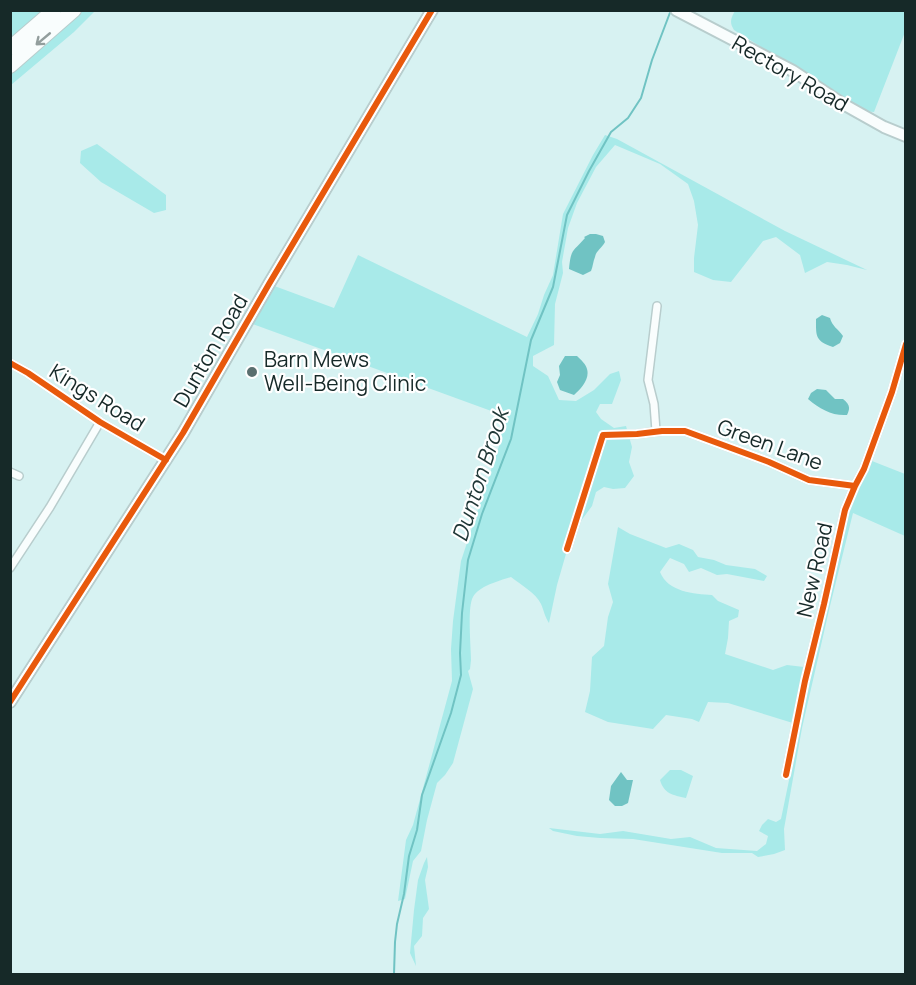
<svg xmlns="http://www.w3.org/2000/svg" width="916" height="985" viewBox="0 0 916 985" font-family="Manrope,sans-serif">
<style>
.green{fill:#a8eae9}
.water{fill:#70c3c3}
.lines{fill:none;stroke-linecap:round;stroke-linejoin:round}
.stream{stroke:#70c3c3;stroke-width:2}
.street-casing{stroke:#b8cdcd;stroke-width:10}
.secondary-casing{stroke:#b8cdcd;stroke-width:14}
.highway-casing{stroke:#b8cdcd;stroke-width:16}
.street{stroke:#f9fdfd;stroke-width:7}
.secondary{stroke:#f9fdfd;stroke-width:10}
.highway{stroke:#f9fdfd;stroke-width:14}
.cycleway-casing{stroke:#fff;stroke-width:10}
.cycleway{stroke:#e8590c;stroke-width:6}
.oneway{stroke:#939e9d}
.poi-dot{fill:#5a6f6f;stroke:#fff;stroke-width:2}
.labels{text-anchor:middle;stroke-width:4.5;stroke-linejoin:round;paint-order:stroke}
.street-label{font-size:21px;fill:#162928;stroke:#fff}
.poi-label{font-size:21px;fill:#162928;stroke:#fff;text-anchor:start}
.water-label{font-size:22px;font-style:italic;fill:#1f3736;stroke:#fff}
</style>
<rect width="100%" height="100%" fill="#d7f2f2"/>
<path class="green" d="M11 11H95L74 32 11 85Z
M735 11H905V32L874 112 864 111 734 30C729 22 731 18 735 11Z
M605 135 617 139 785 231 867 270 847 265 827 262 805 273 800 255 776 237 763 241 731 282 713 280 694 272V258L698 225 694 201 688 184 660 164 615 145 596 167 577 203 568 228 562 262 563 273 555 304 554 345 533 356V366L548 376 559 400 576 401 594 390 610 374 619 371 621 380 612 404H600L596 412 601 419 614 428 626 426 632 447 629 462 634 476 625 488 613 489 604 487 596 492 592 506 572 533 557 585 549 623C545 617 544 611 541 604 536 593 521 585 511 577 499 581 479 586 473 597 467 607 471 648 471 660L470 669 468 671 473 689 453 763 445 775 437 783 427 820 421 851 413 861 405 899 398 901 406 840 413 825 452 681 451 649 453 621 461 561 499 446 505 416 247 322 269 284 334 308 358 255 527 337 538 314 544 295 553 275 563 214 593 155Z
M97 144 166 195V210L154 213 101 182 80 163 81 151Z
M868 458 872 461 905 474V536L853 513 830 606 802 728 784 829 785 850 774 854 758 857 752 853H722L633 839 600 838 577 836 553 831 549 828 600 834 623 831 671 839 690 837 716 848 757 851 766 844 768 836 759 831 762 825 768 819 776 822 781 819 794 756 796 724 728 703 708 702 699 722 692 719 666 715 653 729 608 722 585 712 590 691 592 657 604 646 608 617 613 602 608 584 618 527 630 534 666 548 679 544 693 550 698 557 714 560 726 565 755 569 767 576 764 581 727 574 717 575 701 568 689 572 684 564 670 558 660 572C668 592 694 594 712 595L718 601 739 610 738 617 729 621 728 638 725 654 773 670 787 665 804 667 807 672 845 510Z
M670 770H681L693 776 686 798C673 795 664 794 660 780Z
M427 857 428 867 425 880 429 909 423 918 422 936 414 946 416 966 410 953 414 910 418 880 424 863Z"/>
<path class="water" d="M590 234H596L603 236 605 242C602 248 596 251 595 257 593 262 593 266 591 271L583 275 569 269C571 248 573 252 585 238L584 237Z
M822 315 830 318C832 326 838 329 843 336L840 343 833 347C815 341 816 336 816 319Z
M565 356H577C581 360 586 364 587 369 590 379 581 389 574 395L560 390 557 382 560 375 559 366Z
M817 389 826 390 835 399H843C849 404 851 407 847 415 832 416 820 409 808 399L811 393Z
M621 772 627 780H633L628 803 622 806H615L609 800 611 786Z"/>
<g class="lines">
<path class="stream" d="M394 974 395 942 397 924 404 894 409 856 417 830 422 795 451 713 461 675 460 653 462 613 468 560 482 514 511 439 531 340 553 287 567 215 589 171 611 132 628 118 641 98 652 60 671 10"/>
<g class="street-casing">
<path id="street" d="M10 363 28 373 100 422 166 460
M656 431 654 404 648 380 657 306
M10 472 19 476
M567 549 603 435 637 434 662 431H685L769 462 809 480 855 486
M10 568 50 507 100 422
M786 775 805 681 824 604 845 510 855 486 864 469 892 392 906 344"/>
</g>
<g class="secondary-casing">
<path id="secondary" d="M676 10 793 71 843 104 884 127 906 136
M10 702 183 433 269 284 432 10"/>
</g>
<g class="highway-casing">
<path id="highway" d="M10 48 54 10
M10 66 74 10"/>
</g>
<use href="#street" class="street"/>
<use href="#secondary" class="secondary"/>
<use href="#highway" class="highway"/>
<g class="cycleway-casing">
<path id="cycleway" d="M10 363 28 373 100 422 166 460
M567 549 603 435 637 434 662 431H685L769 462 809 480 855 486
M10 702 183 433 269 284 432 10
M786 775 805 681 824 604 845 510 855 486 864 469 892 392 906 344"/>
</g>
<use href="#cycleway" class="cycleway"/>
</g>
<defs><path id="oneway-shaft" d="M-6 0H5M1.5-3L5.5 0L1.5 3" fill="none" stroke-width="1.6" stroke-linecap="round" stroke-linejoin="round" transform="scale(1.5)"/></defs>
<use class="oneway" href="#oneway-shaft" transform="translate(43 39) rotate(140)"/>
<circle class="poi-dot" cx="252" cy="372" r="6"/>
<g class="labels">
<g class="street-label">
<text transform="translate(790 74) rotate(30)" y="7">Rectory Road</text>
<text transform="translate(211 351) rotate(-60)" y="7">Dunton Road</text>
<text transform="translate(97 398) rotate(32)" y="7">Kings Road</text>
<text transform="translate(770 445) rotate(20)" y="7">Green Lane</text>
<text transform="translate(815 570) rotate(-77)" y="7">New Road</text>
</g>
<g class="poi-label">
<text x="264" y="367">Barn Mews<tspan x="264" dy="24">Well-Being Clinic</tspan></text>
</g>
<g class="water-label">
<text transform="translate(480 475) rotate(-72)" y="8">Dunton Brook</text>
</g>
</g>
<rect width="916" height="985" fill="none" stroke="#162928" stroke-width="24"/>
</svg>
